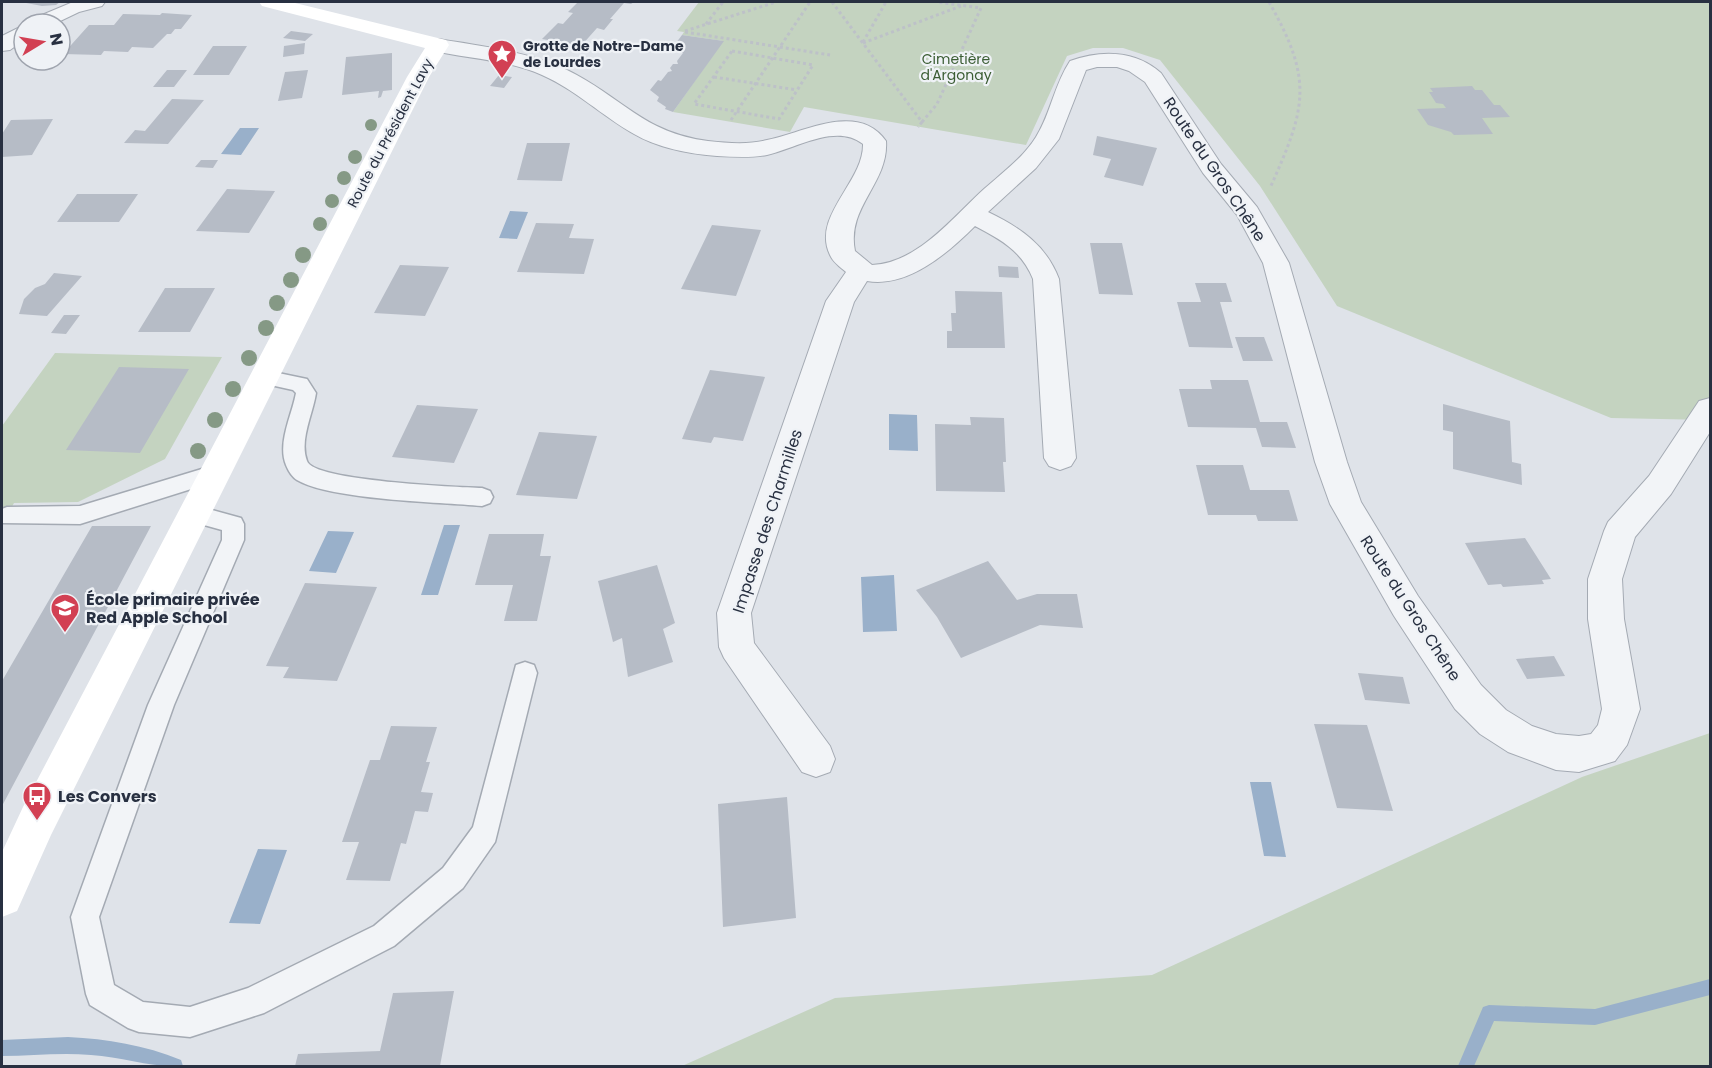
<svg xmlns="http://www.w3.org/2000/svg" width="1712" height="1068" viewBox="0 0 1712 1068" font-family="Poppins,sans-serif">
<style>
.green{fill:#c4d3c0}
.water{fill:#99b0ca}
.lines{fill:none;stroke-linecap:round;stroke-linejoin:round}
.stream{fill:#99b0ca;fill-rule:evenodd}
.building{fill:#b6bcc6}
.lane-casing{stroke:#a4aab3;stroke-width:3}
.street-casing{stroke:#a4aab3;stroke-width:2}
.path{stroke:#bdc1c8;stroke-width:3;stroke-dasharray:3 3;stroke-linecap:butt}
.lane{fill:#f2f4f7;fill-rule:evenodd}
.street{fill:#f2f4f7;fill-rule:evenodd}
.secondary{fill:#fff;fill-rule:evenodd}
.tree{fill:#859985}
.labels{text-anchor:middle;stroke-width:4.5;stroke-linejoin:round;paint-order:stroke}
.far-poi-label{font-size:14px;font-weight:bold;fill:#283041;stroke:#eff2f6;text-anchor:start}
.far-park-label{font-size:14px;fill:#3b5d34;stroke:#eff2f6}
.far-street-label{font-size:14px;fill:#283041;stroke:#eff2f6}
.street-label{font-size:16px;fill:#283041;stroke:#eff2f6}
.poi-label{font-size:16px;font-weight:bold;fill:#283041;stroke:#eff2f6;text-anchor:start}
</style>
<rect width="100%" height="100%" fill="#dfe3e9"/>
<path class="green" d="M699 2H1710V420L1611 418 1337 306 1260 186 1160 60 1123 48H1093L1067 56 1026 145 804 107 790 132 673 112 723 41 682 35 684 32 677 31Z
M55 353 222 357 165 459 78 502 14 503 2 525V426Z
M1710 733V1066H682L835 998 1152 975 1582 777Z"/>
<path class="water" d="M240 128H259L241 155 221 154Z
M510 211 528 212 517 239 499 238Z
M889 414 917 415 918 451 889 450Z
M444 525H460L438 595H421Z
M328 531 354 532 336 573 309 571Z
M894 575 897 631 863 632 861 577Z
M1250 782H1271L1286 857 1264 856Z
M258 849 287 850 260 924 229 923Z"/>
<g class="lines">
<path class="stream" d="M1710 979V995L1595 1025 1494 1021 1474 1066H1458L1483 1007 1489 1005 1595 1009Z
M68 1037C108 1039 144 1045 181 1060L183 1066C152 1068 122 1057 91 1055 61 1052 31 1056 2 1056V1040Z"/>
</g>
<path class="building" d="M21 2H60L56 5 42 6Z
M578 2H634L631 4 624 3 610 19H613L604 30 597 28 581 46 542 39 558 23 563 24 573 13 568 12Z
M162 13 192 15 181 29H175L171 34H167L153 48 132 47 128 52 104 51 101 55 63 54 89 25H114L123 14 160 15Z
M291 31 313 34 305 41 283 38Z
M682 35 724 41 673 112 665 109 666 107 657 101 659 97 650 90 658 80 661 81 668 72 672 71 670 68 673 64H678L677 61 683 53 670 51Z
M305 43 304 54 283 57 284 46Z
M213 46H247L229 75H193Z
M392 53V90L383 91 381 97 378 98 379 91 342 95 346 57Z
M167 70H187L174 87H153Z
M308 70 302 98 278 101 285 72Z
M499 75 512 77 504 88 490 86Z
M1472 86 1475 90H1482L1494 105H1500L1510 117 1482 118 1493 134 1454 135 1451 132 1428 125 1417 109 1446 108 1443 104 1436 103 1429 92H1433L1430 88Z
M172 99 204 100 168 144 124 143 135 130 145 131Z
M53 119 32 155 2 157V134L11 120Z
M1097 136 1157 148 1143 186 1104 177 1111 159 1093 155Z
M527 143H570L562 181 517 180Z
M201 160H218L213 168 195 167Z
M227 189 275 191 249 233 196 231Z
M77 194H138L119 222H57Z
M536 223 574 224 569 238 594 239 584 274 517 272Z
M712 225 761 230 736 296 681 289Z
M1090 243H1122L1133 295 1099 294Z
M400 265 449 267 425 316 374 313Z
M998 266 1018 267 1019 278 999 277Z
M54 273 82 276 47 316 19 314 24 299 35 288 45 284Z
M1195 283H1226L1232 302H1220L1233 348 1189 347 1177 302H1201Z
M165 288H215L190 332H138Z
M955 291 1002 292 1005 348H947V331H952L951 313H956Z
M64 315H80L66 334 51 333Z
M1235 337H1264L1273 361H1243Z
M119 367 189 369 140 453 66 450Z
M710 370 765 377 743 441 714 437 711 443 682 439Z
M1210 380H1248L1260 422H1287L1296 448 1262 447 1256 428 1188 427 1179 389H1212Z
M1443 404 1510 421 1512 462 1521 464 1522 485 1453 469V432L1443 430Z
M417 405 478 409 454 463 392 457Z
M970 417 1004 418 1006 462H1003L1005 492 936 491 935 424 971 425Z
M539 432 597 436 577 499 516 495Z
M1196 465H1243L1250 490H1289L1298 521H1258L1256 515H1208Z
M92 526H151L2 806V681Z
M489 534H544L540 556H551L537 621H504L513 585H475Z
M1525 538 1551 579 1542 580 1544 584 1503 587 1501 584 1488 585 1465 543Z
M988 561 1017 600 1037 594H1077L1083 628 1040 625 961 658 937 617 916 590Z
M657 565 675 623 663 629 673 662 628 677 622 638 613 642 598 581Z
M305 583 377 587 337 681 283 678 289 667 266 666Z
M1554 656 1565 676 1527 679 1516 659Z
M1358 673 1403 677 1410 704 1365 700Z
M1314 724 1367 725 1393 811 1337 808Z
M391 726 437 727 426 762H430L421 792 433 793 428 812 415 811 406 844 401 843 390 881 346 880 359 842H342L370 760H380Z
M787 797 796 918 723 927 718 804Z
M454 991 440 1066H295L298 1054 380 1051 393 993Z"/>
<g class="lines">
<g class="lane-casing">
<path id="lane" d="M264 370 307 379 316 393C313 414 299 440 307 461 313 481 457 487 482 488L490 491 493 497 490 503 482 506C439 502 331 500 297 480 292 477 288 470 286 465 277 443 292 415 296 393L293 390 257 382 254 377 257 372Z
M215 465 223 467 226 473 223 479 80 524 2 523V509L7 507 80 506Z
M194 505 241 518 244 524V540L174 705 99 917 114 985 143 1002 190 1007 248 988 374 926 443 868 473 827 516 665 525 662 534 665 537 673 495 842 463 888 394 946 264 1013 190 1037 139 1032 128 1028 90 1005 86 994 71 917 148 705 222 540V530L186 520 183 514 186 508Z"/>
</g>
<g class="street-casing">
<path id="street" d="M73 2H105L102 6 79 12 54 24H27L30 20Z
M24 25V40L10 50 2 51V36Z
M438 39C481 46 526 51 567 70 621 96 643 133 708 141 727 143 748 145 767 140 803 133 858 101 886 141 889 183 846 207 855 251L872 265C918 263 953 217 984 189 1002 173 1023 158 1036 137 1051 113 1054 85 1070 61 1101 50 1135 50 1161 73L1221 164 1257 207 1289 263 1347 462 1361 502 1418 596 1481 685 1506 710 1532 726 1556 734 1579 736 1591 734 1598 725 1602 709 1588 619V579L1604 531 1608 522 1649 476 1699 401 1710 398V432L1671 494 1635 537 1622 579 1624 619 1640 709 1627 745 1615 761 1579 772 1556 770 1508 752 1480 734 1455 709 1394 616 1330 504 1315 462 1263 263 1237 215 1203 173 1145 82 1129 71 1117 67H1097L1086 70 1059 139 1036 168 988 212C1021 228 1046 245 1059 279L1076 458 1071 466 1060 470 1049 466 1044 458 1033 279C1022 251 1000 239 975 226 948 253 908 288 867 281L854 302 751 613 754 643 830 746 835 759 830 772 816 777 802 772 724 658 719 647 717 613 826 301 846 272C840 267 833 262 830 255 811 216 864 182 863 144 836 123 797 148 767 155 751 158 734 157 717 156 689 154 658 148 634 134 602 116 576 90 542 75 507 59 467 59 430 50L427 45 430 40Z"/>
</g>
<path class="path" d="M832 2 922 122 918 127
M1269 2C1314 81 1306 108 1270 188
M706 24 723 2
M685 31 776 2
M685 32 830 55
M863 42 886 2
M863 43 961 6
M732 51 813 65 779 119 694 104Z
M714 77 797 90
M731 120 810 2
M922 122 937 104 981 8 937 2"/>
<use href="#lane" class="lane"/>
<use href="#street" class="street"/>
<path class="secondary" d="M259 2H291L446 40 449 45 429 77 51 835 17 911 2 917V852L23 807 407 77 425 48 262 6Z"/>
</g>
<g class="tree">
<circle cx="371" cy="125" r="6"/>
<circle cx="355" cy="157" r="7"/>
<circle cx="344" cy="178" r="7"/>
<circle cx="332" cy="201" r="7"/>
<circle cx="320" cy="224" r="7"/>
<circle cx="303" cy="255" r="8"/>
<circle cx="291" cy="280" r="8"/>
<circle cx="277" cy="303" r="8"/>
<circle cx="266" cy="328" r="8"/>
<circle cx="249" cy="358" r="8"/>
<circle cx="233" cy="389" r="8"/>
<circle cx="215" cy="420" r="8"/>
<circle cx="198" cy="451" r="8"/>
</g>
<defs>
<g id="sight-pin" transform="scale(1.5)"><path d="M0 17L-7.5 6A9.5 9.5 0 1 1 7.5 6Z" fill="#d24053" stroke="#eff2f6"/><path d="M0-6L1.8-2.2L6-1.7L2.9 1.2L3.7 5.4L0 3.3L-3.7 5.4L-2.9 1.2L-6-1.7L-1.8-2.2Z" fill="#fff"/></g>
<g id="school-pin" transform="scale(1.5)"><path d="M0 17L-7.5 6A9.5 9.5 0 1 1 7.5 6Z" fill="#d24053" stroke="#eff2f6"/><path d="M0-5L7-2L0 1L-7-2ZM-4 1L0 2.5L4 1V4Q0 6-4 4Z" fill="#fff"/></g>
<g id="bus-pin" transform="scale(1.5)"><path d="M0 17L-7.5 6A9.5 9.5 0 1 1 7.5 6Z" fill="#d24053" stroke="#eff2f6"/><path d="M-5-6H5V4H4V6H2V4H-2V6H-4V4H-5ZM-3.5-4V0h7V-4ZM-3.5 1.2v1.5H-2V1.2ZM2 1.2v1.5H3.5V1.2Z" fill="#fff"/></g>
</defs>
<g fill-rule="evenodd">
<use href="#sight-pin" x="502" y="54"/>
<use href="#school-pin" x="65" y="608"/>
<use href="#bus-pin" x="37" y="796"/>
</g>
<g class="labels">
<g class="far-poi-label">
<text x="523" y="51">Grotte de Notre-Dame<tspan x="523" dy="16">de Lourdes</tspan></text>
</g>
<g class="far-park-label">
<text x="956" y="64">Cimetière<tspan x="956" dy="16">d'Argonay</tspan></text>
</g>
<g class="far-street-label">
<text transform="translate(390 133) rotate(-62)" y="5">Route du Président Lavy</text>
</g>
<g class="street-label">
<text transform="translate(1215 169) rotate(56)" y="6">Route du Gros Chêne</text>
<text transform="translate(767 521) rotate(-72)" y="6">Impasse des Charmilles</text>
<text transform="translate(1411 608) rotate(57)" y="6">Route du Gros Chêne</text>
</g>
<g class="poi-label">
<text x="86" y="605">École primaire privée<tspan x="86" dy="18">Red Apple School</tspan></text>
<text x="58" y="802">Les Convers</text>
</g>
</g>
<rect width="1712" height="1068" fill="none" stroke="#283041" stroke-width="6"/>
<g transform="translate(42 42) rotate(79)"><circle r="28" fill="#eff2f6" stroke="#9fa4ae" stroke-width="1.5"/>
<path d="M0-4.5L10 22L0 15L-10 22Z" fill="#d24053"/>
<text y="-9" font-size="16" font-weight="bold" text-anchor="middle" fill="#283041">N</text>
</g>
</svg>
